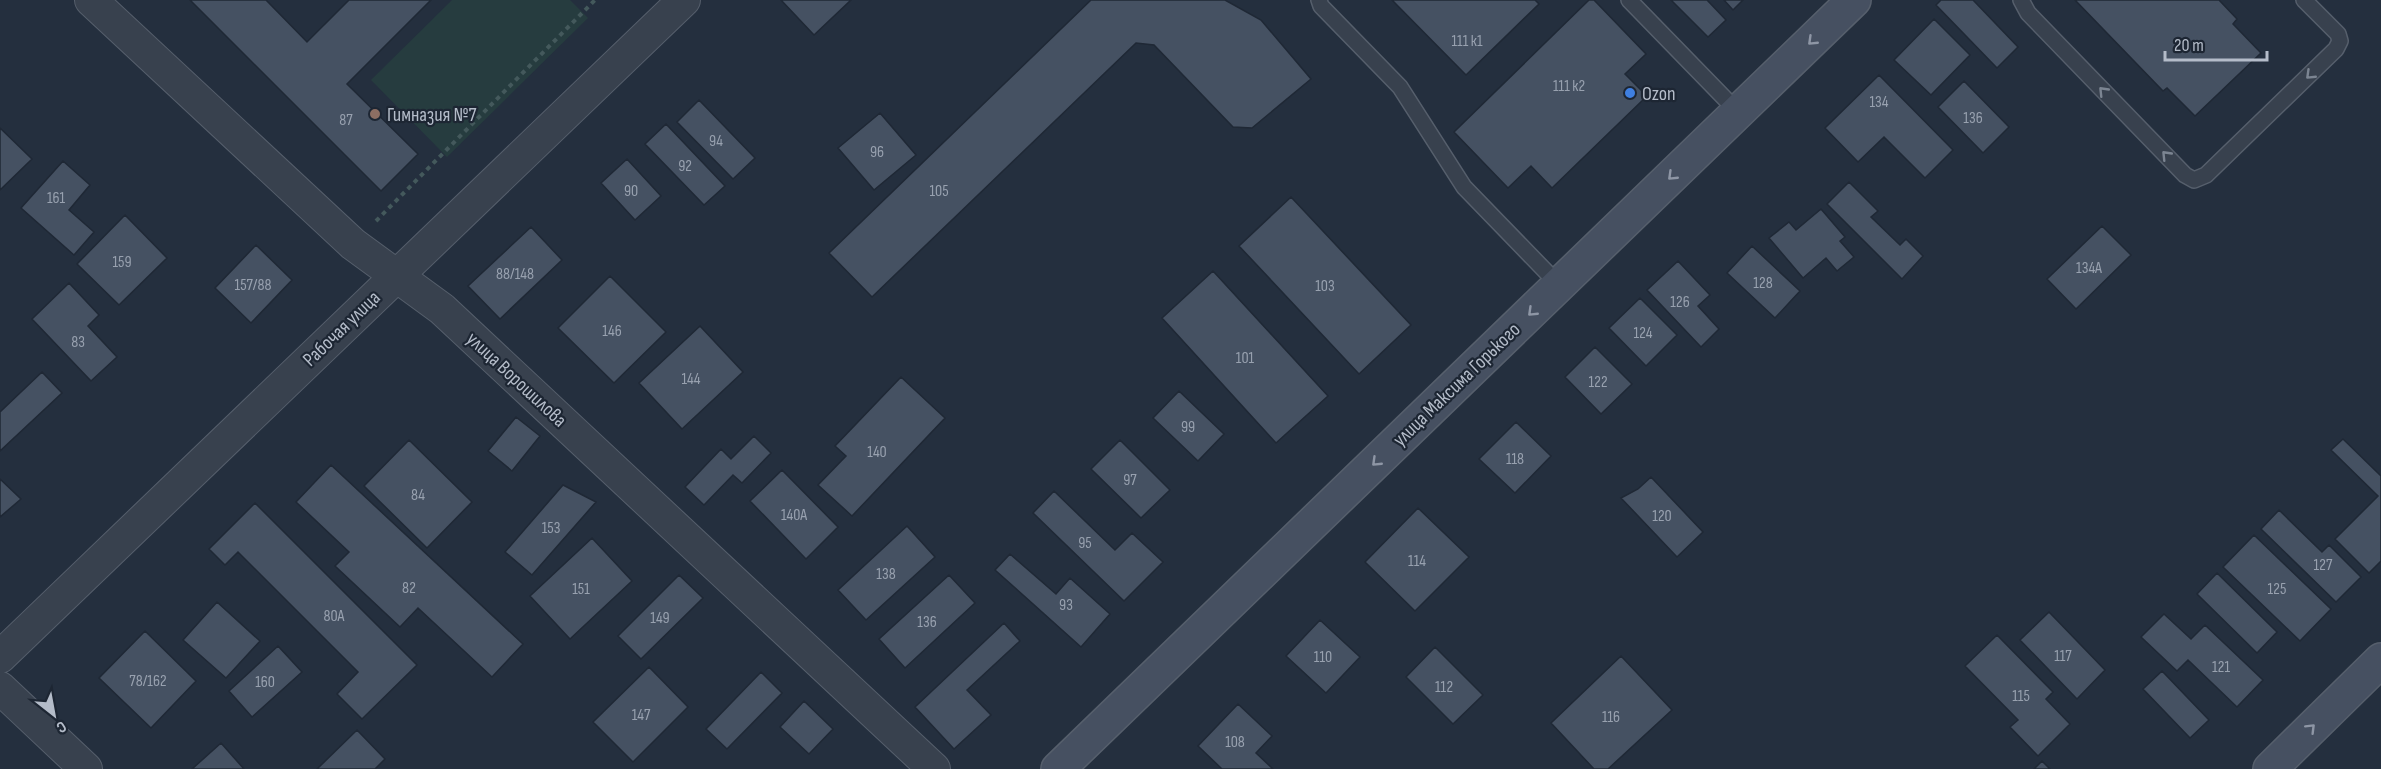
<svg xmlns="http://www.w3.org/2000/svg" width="2381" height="769" viewBox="0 0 2381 769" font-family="'Sofia Sans Condensed',sans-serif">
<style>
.green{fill:#263c3f}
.building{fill:#455162;stroke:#1f2835;stroke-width:1.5}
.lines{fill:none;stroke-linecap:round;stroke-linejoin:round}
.lane-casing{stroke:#565f6c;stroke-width:18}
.street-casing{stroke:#565f6c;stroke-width:34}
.secondary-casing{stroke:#565f6c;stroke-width:36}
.path{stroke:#44595c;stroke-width:4;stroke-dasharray:4.5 4.5;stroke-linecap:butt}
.lane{stroke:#38414e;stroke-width:15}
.street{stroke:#38414e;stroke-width:32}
.secondary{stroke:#465061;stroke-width:33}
.oneway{stroke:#8e96a5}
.oneway2{stroke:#7c8592}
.shop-dot{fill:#3f7fe0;stroke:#1d2633;stroke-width:2}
.education-dot{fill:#8d6e63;stroke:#1d2633;stroke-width:2}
.labels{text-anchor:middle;stroke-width:4.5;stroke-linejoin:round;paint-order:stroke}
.number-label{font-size:16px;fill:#98a1af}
.poi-label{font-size:20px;fill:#b4bcc9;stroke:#1d2633;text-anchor:start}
.street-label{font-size:20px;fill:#b4bcc9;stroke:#1d2633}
</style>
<rect width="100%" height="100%" fill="#242f3e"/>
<path class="green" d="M452 0H570L588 18 447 157 371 80Z"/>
<path class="building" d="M190 0H266L307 42 349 0H431L347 84 418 154 381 191Z
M781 0H851L814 35Z
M1091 0H1225L1261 20 1311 79 1252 128 1233 127 1154 45 1136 43 872 297 829 253Z
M1392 0H1535L1539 4 1466 75Z
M1589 0H1594L1646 54 1625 74 1647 96 1552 188 1531 166 1508 188 1454 132Z
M1671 0H1707L1726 20 1708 37Z
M1724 0H1743L1733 10Z
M1941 0H1973L2018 47 1997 68 1936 5Z
M2075 0H2219L2237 19 2233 24 2261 53 2195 116 2167 88 2163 91Z
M1934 19 1970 55 1931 95 1894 60Z
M1879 75 1953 150 1925 178 1884 137 1858 162 1825 128Z
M1964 81 2009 127 1983 153 1938 107Z
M699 100 755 158 733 179 677 122Z
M880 113 916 155 874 190 838 148Z
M666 124 725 186 704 205 645 144Z
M0 128 32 159 0 190Z
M627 159 661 196 635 220 601 183Z
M63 161 90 185 69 210 94 232 74 255 21 208Z
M1849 182 1878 211 1871 217 1900 245 1906 239 1923 256 1902 279 1827 204Z
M1291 197 1411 325 1359 374 1239 246Z
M1821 209 1845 237 1840 241 1854 257 1837 271 1826 258 1803 278 1769 238 1789 222 1796 230Z
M125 215 167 258 119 305 77 264Z
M2102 226 2131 255 2076 309 2047 279Z
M531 227 562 260 500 319 468 286Z
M256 245 292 280 251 323 215 288Z
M1752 246 1800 291 1775 318 1727 273Z
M1678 261 1710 295 1698 306 1719 329 1701 347 1647 290Z
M1213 271 1328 396 1276 443 1162 318Z
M610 276 666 332 614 383 558 328Z
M69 283 99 315 88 326 117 357 91 381 32 319Z
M1640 298 1677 335 1646 366 1609 328Z
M700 326 743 372 682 429 639 383Z
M1595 347 1632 384 1601 414 1565 377Z
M42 372 62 393 0 451V412Z
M901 377 945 418 852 516 818 485 846 456 835 446Z
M1179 391 1224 434 1198 461 1153 418Z
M516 417 540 436 512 471 488 451Z
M1516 422 1551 456 1515 493 1479 459Z
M754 436 771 453 742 483 733 475 704 505 685 487 721 449 731 459Z
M2343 439 2381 476V561L2369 573 2335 539 2378 496 2331 450Z
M409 440 472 502 427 548 364 486Z
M1120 440 1170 490 1141 518 1091 469Z
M331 465 523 644 492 677 418 608 400 627 335 566 349 552 296 502Z
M782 470 838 527 806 559 750 501Z
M1651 477 1703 532 1677 557 1621 498 1638 489Z
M0 479 21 499 0 517Z
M563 485 596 502 532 575 505 552Z
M1054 491 1115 550 1132 533 1163 562 1124 601 1033 513Z
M255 503 417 665 362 719 337 694 358 672 238 552 225 565 209 549Z
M1418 508 1469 557 1415 611 1365 562Z
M2279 510 2322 552 2329 545 2361 577 2336 602 2261 529Z
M907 526 935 557 866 620 838 590Z
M2254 535 2331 609 2300 641 2223 567Z
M592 538 632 581 570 639 530 596Z
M1010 554 1056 594 1070 578 1110 614 1081 647 995 570Z
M2217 573 2277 632 2257 653 2197 594Z
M679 575 703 598 641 659 618 636Z
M949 575 975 603 905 668 879 639Z
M217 602 260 641 226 678 183 640Z
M2049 612 2105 670 2077 699 2020 640Z
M2164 614 2191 639 2205 625 2263 680 2237 707 2188 660 2177 671 2141 637Z
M1320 620 1360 657 1326 693 1286 656Z
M1004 623 1020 641 967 690 991 715 954 749 915 707Z
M145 631 196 681 151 728 99 678Z
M1997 635 2053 692 2046 699 2070 724 2038 756 2010 727 2018 720 1965 666Z
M278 646 302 672 252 717 229 691Z
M1435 647 1483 695 1453 724 1406 677Z
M1621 656 1672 710 1608 769H1594L1551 723Z
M649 667 688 707 633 762 593 722Z
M2162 671 2209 720 2190 738 2143 689Z
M761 672 782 693 727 749 706 729Z
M804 701 833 729 809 754 780 727Z
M1238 704 1272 736 1256 753 1273 769H1222L1198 746Z
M357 730 385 759 375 769H317Z
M221 743 244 769H192Z
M2042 761 2050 769H2034Z"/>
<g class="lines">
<g class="lane-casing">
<path id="lane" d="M1319 0 1321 6 1400 87 1464 187 1559 285
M1629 0 1738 112
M2021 0 2028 13 2185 175 2194 180 2206 175 2336 49 2340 41 2338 34 2304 0"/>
</g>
<g class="street-casing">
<path id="street" d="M91 0 353 244 442 309 934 769
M0 657 684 0
M0 688 86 769"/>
</g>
<g class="secondary-casing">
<path id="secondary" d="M1058 769 1854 0
M2270 769 2381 660"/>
</g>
<path class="path" d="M376 221 595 0"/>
<use href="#lane" class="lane"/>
<use href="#street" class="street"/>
<use href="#secondary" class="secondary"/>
</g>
<defs><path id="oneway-chevron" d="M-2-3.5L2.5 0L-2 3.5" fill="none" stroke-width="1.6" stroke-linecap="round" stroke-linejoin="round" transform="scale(1.5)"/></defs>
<g class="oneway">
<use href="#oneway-chevron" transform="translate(1812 41) rotate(136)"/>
<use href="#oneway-chevron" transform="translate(1672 176) rotate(136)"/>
<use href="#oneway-chevron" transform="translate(1532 312) rotate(136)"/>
<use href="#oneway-chevron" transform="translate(1376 462) rotate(136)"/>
<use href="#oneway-chevron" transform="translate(2311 728) rotate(-45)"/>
</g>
<g class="oneway2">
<use href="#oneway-chevron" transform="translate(2310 75) rotate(136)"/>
<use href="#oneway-chevron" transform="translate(2103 91) rotate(-134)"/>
<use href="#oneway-chevron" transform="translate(2166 155) rotate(-134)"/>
</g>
<circle class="shop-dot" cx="1630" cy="93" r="6"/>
<circle class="education-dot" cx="375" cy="114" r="6"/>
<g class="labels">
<g class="number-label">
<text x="1467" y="46">111 к1</text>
<text x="1569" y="91">111 к2</text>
<text x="1879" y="107">134</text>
<text x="1973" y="123">136</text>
<text x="346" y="125">87</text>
<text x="716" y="146">94</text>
<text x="877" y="157">96</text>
<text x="685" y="171">92</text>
<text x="631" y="196">90</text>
<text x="939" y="196">105</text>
<text x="56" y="203">161</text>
<text x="122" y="267">159</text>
<text x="2089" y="273">134А</text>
<text x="515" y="279">88/148</text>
<text x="1763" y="288">128</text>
<text x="253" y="290">157/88</text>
<text x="1325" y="291">103</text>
<text x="1680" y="307">126</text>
<text x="612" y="336">146</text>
<text x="1643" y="338">124</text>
<text x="78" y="347">83</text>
<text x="1245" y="363">101</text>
<text x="691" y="384">144</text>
<text x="1598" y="387">122</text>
<text x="1188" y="432">99</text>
<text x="877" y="457">140</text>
<text x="1515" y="464">118</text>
<text x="1130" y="485">97</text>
<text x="418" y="500">84</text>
<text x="794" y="520">140А</text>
<text x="1662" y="521">120</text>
<text x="551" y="533">153</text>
<text x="1085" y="548">95</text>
<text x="1417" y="566">114</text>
<text x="2323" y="570">127</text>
<text x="886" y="579">138</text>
<text x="409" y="593">82</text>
<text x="581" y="594">151</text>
<text x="2277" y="594">125</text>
<text x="1066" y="610">93</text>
<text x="334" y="621">80А</text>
<text x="660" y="623">149</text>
<text x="927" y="627">136</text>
<text x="2063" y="661">117</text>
<text x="1323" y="662">110</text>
<text x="2221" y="672">121</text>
<text x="148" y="686">78/162</text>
<text x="265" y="687">160</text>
<text x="1444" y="692">112</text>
<text x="2021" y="701">115</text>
<text x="641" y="720">147</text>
<text x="1611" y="722">116</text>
<text x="1235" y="747">108</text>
</g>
<g class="poi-label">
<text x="1642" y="100">Ozon</text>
<text x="387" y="121">Гимназия №7</text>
</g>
<g class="street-label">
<text transform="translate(341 328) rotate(-44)" y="7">Рабочая улица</text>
<text transform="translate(517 379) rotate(43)" y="7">улица Ворошилова</text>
<text transform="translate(1456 384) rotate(-44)" y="7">улица Максима Горького</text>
</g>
</g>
<g transform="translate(54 715) rotate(149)" stroke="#1d2633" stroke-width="4.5" paint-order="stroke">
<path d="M0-4.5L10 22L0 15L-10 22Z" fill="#b4bcc9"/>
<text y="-9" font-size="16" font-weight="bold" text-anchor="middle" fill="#b4bcc9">С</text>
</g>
<path d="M2165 51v9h102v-9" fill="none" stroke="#b4bcc9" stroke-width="3"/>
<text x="2174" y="51" font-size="18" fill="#b4bcc9" stroke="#1d2633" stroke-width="4.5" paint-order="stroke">20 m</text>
</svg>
